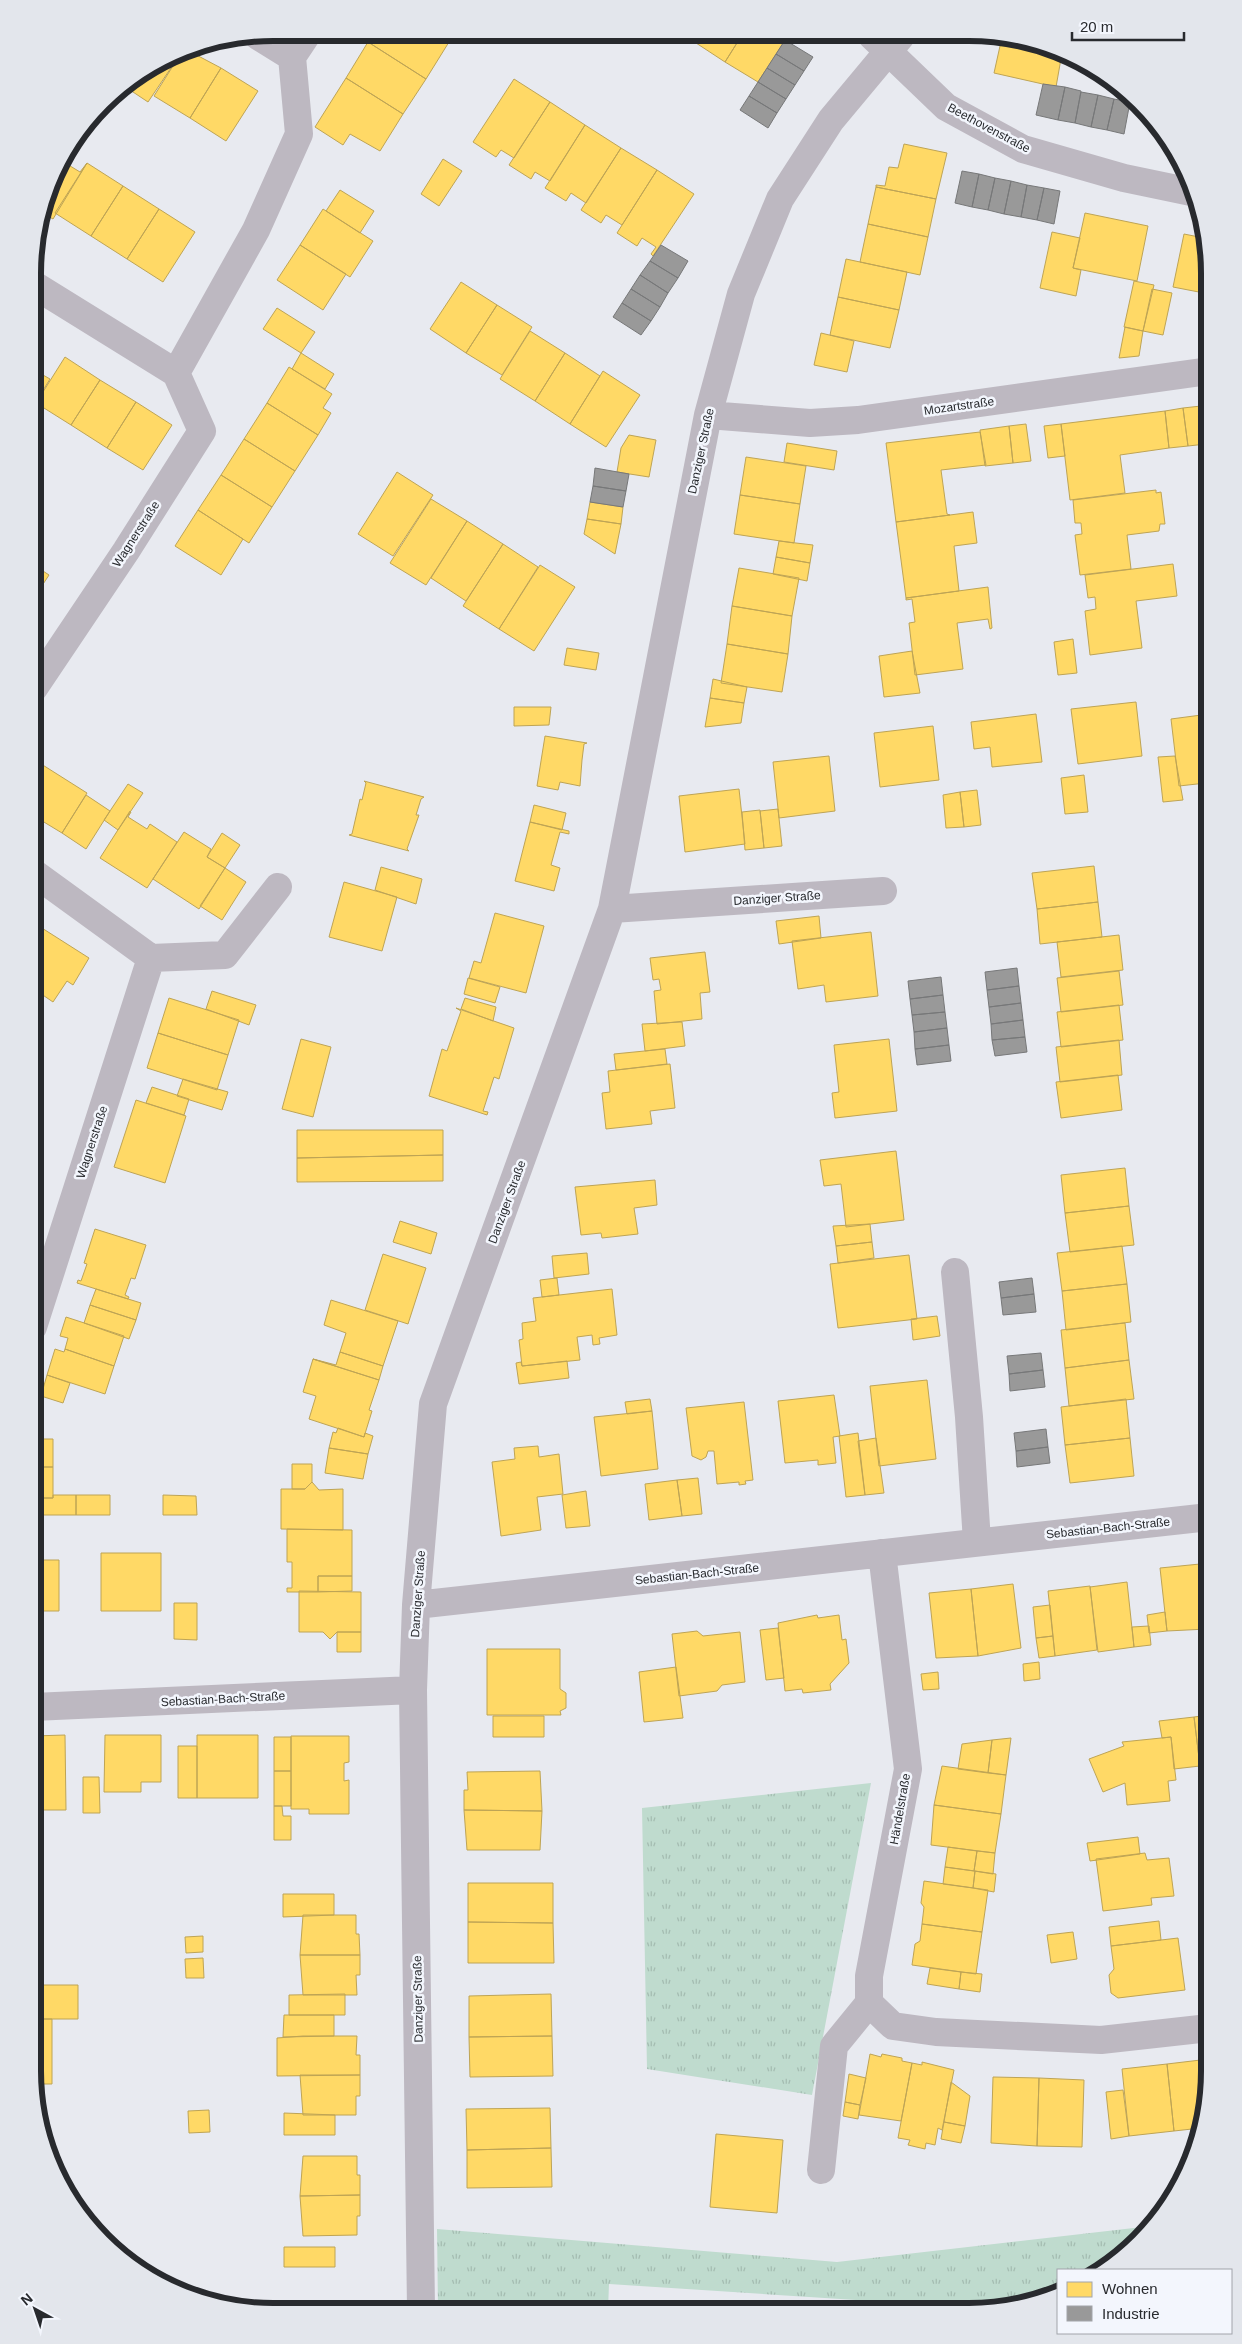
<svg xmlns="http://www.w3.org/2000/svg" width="1242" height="2344" viewBox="0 0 1242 2344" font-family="Arial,sans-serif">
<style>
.grass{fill:url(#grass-tufts)}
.homes{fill:#ffd966;stroke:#bea455}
.industry{fill:#999;stroke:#777879}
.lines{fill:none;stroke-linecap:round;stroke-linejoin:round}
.street{stroke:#bdb8c1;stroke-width:28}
.labels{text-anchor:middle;stroke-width:5;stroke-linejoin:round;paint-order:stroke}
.street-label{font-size:12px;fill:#282a2e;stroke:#f3f6fd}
.rim{fill:none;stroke:#282a2e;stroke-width:6}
</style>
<defs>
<pattern id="grass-tufts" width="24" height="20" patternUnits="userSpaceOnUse" patternTransform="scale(1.25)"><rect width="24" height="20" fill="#bfdbce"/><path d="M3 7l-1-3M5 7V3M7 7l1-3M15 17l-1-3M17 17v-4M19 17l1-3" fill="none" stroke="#a4bcb1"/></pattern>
</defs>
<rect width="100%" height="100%" fill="#e8eaf0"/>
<path class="grass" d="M871 1783 812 2095 647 2069 642 1808Z
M1151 2226 1115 2262 1100 2270H1058V2292L1046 2299 969 2311H857L856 2300 609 2284 608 2310H438L437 2229 837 2262Z"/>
<path class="homes" d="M374 33H435L449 42 426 79 368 42Z
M683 35H696L693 41Z
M696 35H742L725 62 693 41Z
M742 35 788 36 758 82 725 62Z
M1002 37 1024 40 1062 53 1056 87 994 73Z
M368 42 426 79 403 114 346 78Z
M183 50H187L221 68 190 118 154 96Z
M183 50 148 102 124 86 181 51Z
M221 68 258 91 226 141 190 118Z
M346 78 403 114 380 151 350 134 343 145 315 127Z
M514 79 550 102 514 158 501 150 496 157 473 142Z
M550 102 585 125 550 181 535 172 531 179 509 165Z
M585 125 621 148 586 203 571 193 566 201 545 188Z
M904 144 947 153 936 199 876 187V185L885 186 889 167 898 168Z
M621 148 657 170 622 225 606 215 601 223 581 210Z
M443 159 462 171 439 206 421 194Z
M62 161 80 172 87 163 53 219 43 213 57 166Z
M87 163 123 186 91 236 55 213Z
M657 170 694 194 653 256 651 254 656 247 642 238 637 246 617 233Z
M123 186 159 209 127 259 91 236Z
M876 187 936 199 928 237 868 224Z
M340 190 374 211 360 233 326 211Z
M159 209 195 232 163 282 127 259Z
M323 209 373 241 350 277 300 245Z
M1085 213 1148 226 1137 281 1073 268Z
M868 224 928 237 920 275 860 262Z
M1052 232 1080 238 1073 268 1081 270 1076 296 1040 288Z
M1184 234 1204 238 1210 273 1209 294 1173 287Z
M300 245 346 274 323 310 277 280Z
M846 259 907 272 899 310 838 297Z
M1134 281 1154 285 1143 331 1124 327Z
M461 282 497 305 466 353 430 329Z
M1152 289 1172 293 1163 335 1143 331Z
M838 297 899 310 890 348 830 335Z
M497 305 532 327 502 375 466 353Z
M277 308 315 332 301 353 263 329Z
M1125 327 1143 331 1139 356 1119 358Z
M530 331 565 353 535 401 500 379Z
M821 333 854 341 847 372 814 365Z
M301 353 334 374 325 389 292 369Z
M565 353 600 376 570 424 535 401Z
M65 357 100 380 71 425 36 403Z
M289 367 332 394 323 408 331 413 318 435 267 403Z
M35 368 36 371 50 379 34 405Z
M603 371 640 395 606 447 570 424Z
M100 380 136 402 107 448 71 425Z
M136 402 172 425 143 470 107 448Z
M267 403 318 435 295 471 244 439Z
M1201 406 1206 444 1188 446 1183 408Z
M1183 408 1188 446 1169 448 1165 411Z
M1165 411 1169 448 1120 455 1125 493 1070 500 1061 424Z
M1026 424 1031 461 1013 463 1009 426Z
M1061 424 1065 456 1048 458 1044 426Z
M1009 426 1013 463 985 466 980 430Z
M980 432 986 465 941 470 947 514 950 515 896 522 886 443Z
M629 435 656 440 649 477 617 472 621 448Z
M244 439 295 471 272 507 221 475Z
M787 443 837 451 834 470 784 462Z
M746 457 806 466 800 504 740 495Z
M397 472 433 495 393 556 358 534Z
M221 475 272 507 249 543 198 510Z
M1156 490V493L1161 492 1165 524H1160L1159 531 1127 535 1131 569 1080 575 1075 535 1082 534 1081 523H1075L1073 500Z
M740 495 800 504 794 543 734 534Z
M431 499 467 521 426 585 390 563Z
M590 502 623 507 621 524 587 519Z
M198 510 243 539 221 575 175 546Z
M973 512 977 543 954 546 959 591 906 598 896 522Z
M587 519 621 524 615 554 584 534Z
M467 521 503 544 466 601 431 578Z
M779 541 813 545 810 563 776 557Z
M503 544 538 567 499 629 463 606Z
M776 557 810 563 807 581 773 574Z
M1173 564 1177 596 1136 601 1142 648 1090 655 1085 611 1096 609 1095 597 1088 598 1085 575Z
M34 565 49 575 34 598Z
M540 565 575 587 534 651 499 629Z
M739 568 799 578 792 616 732 606Z
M988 587 992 628 990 629 988 619 957 623 963 669 915 675 909 623 915 622 912 599 906 600V598Z
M732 606 792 616 788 654 727 644Z
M1073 639 1077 673 1058 675 1054 642Z
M727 644 788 654 782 692 721 683Z
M567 648 599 653 596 670 564 665Z
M912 651 920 693 884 697 879 656Z
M713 679 747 687 744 703 710 698Z
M710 698 744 703 741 723 705 727Z
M1136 702 1142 756 1078 764 1071 709Z
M514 707H551L549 725 514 726Z
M1036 714 1042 762 992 767 990 747 974 749 971 722Z
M1209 714V774L1205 775 1206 783 1179 786 1171 719Z
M933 726 939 780 880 787 874 733Z
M545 736 587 743 584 744 582 760 580 786 560 782 558 790 537 786Z
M829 756 835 811 779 818 773 762Z
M1175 756 1183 800 1163 802 1158 757Z
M38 762 87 793 62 833 34 816V768Z
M1084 775 1088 812 1065 814 1061 778Z
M364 781 424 797 421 799 416 815H419L407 849 409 851 349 835 352 834 360 799 362 800 366 783Z
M128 784 143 793 118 830 104 820Z
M739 789 745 844 685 852 679 796Z
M977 790 981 825 964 827 960 792Z
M960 792 964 827 946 828 943 795Z
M86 795 110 811 86 849 62 833Z
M534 805 566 813 562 830 530 822Z
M778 809 782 846 764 848 760 811Z
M760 810 764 848 745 850 742 812Z
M130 811 131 812 128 817 147 829 150 824 177 842 147 888 100 858Z
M530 822 569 831V834L560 832 551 865 560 868 554 891 515 881Z
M184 832 211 849 207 857 225 868 199 909 153 879Z
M222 833 240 845 225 868 207 857Z
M1094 866 1098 902 1037 909 1032 873Z
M381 867 422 879 416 904 375 890Z
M225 868 246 882 222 920 200 906Z
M344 882 397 897 382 951 329 937Z
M1098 902 1102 937 1040 944 1037 909Z
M495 913 544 926 526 993 469 978 474 961 481 963Z
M819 916 821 938 779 944 776 921Z
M34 923 89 958 73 985 67 981 53 1002 34 989Z
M871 932 878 996 826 1002 824 985 798 989 792 941Z
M1119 935 1123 970 1061 977 1057 942Z
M705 952 710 992 700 993 702 1019 657 1024 654 991 661 990 659 979 653 980 650 958Z
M1209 963V1025L1202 964Z
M1119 971 1123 1005 1061 1012 1057 978Z
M468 978 500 987 495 1003 464 994Z
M212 991 256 1005 249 1025 206 1009Z
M169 998 239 1020 228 1055 158 1033Z
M465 998 496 1007 493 1021 461 1009Z
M1119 1005 1123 1040 1061 1047 1057 1012Z
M456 1008 514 1028 499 1079 494 1077 483 1111 488 1112 487 1115 429 1096 442 1049 447 1051 461 1011Z
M682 1022 685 1046 645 1051 642 1024Z
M158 1033 228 1055 217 1090 147 1068Z
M301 1039 331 1047 313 1117 282 1109Z
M889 1039 897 1111 835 1118 832 1093 839 1092 834 1045Z
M1119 1040 1122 1075 1060 1082 1056 1047Z
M665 1049 667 1064 616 1070 614 1054Z
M670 1064 675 1108 650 1111 652 1124 606 1129 602 1093 610 1092 608 1071Z
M1118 1075 1122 1110 1061 1118 1056 1082Z
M183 1079 228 1092 222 1110 177 1096Z
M152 1087 189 1099 184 1115 146 1103Z
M34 1095 42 1098 34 1122Z
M136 1100 186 1116 165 1183 114 1167Z
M297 1130H443V1155L297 1158Z
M896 1151 904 1220 846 1227 841 1184 824 1186 820 1160Z
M443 1155V1181L297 1182V1158Z
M1125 1168 1129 1206 1065 1213 1061 1175Z
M655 1180 657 1205 634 1208 638 1234 602 1238 601 1233 581 1235 575 1187Z
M1129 1206 1134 1245 1070 1252 1065 1213Z
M400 1221 437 1233 431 1254 393 1242Z
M870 1224 872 1242 836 1246 833 1226Z
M95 1229 146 1245 135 1279 131 1278 125 1295 129 1297 128 1299 77 1283 78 1280 81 1281 87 1264 84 1263Z
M872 1242 874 1258 838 1263 836 1246Z
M1122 1246 1127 1284 1062 1291 1057 1253Z
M587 1253 589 1274 554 1278 552 1256Z
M383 1254 426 1268 408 1324 365 1310Z
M909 1255 917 1319 838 1328 830 1264Z
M557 1278 559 1295 542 1297 540 1280Z
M1127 1284 1131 1322 1066 1330 1062 1291Z
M96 1289 141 1303 136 1320 90 1305Z
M612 1289 617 1335 599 1338 600 1344 593 1345 592 1335 577 1337 580 1360 522 1366 519 1340 523 1339 522 1323 536 1321 533 1298Z
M331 1300 398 1321 383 1366 340 1352 346 1333 324 1325Z
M90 1305 136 1320 129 1339 84 1323Z
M937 1316 940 1336 913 1340 911 1319Z
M66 1317 124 1336 114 1366 65 1349 68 1338 60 1336Z
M1125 1323 1129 1360 1065 1368 1061 1330Z
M55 1349 64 1352 65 1349 114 1366 105 1394 47 1375Z
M340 1352 383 1366 379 1380 313 1359 336 1365Z
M313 1359 379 1380 369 1410 372 1411 364 1437 309 1419 316 1396 303 1392Z
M1129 1360 1134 1399 1069 1406 1065 1368Z
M567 1361 569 1378 519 1384 516 1363 521 1362 522 1366Z
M47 1375 70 1383 63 1403 41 1396Z
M927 1380 936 1459 879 1466 870 1386Z
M834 1395 840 1436 833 1437 836 1463 818 1465V1460L785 1463 778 1401Z
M650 1399 652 1411 627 1414 625 1402Z
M1126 1399 1130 1438 1065 1445 1061 1407Z
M744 1402 753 1480 745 1481 746 1484 739 1485V1482L717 1484 714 1451H708L706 1457 701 1460 692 1456 686 1408Z
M652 1411 658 1469 601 1476 594 1417Z
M338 1428 364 1437 365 1433 373 1436 368 1454 329 1448 333 1432 336 1433Z
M858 1433 865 1495 846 1497 839 1436Z
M876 1438 884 1493 865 1495 858 1441Z
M1130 1438 1134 1476 1070 1483 1065 1445Z
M33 1439H53V1467H33Z
M538 1446 539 1457 559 1454 563 1494 537 1497 541 1530 501 1536 492 1462 515 1459 514 1448Z
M329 1448 368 1454 363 1479 325 1473Z
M292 1464H312V1482L305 1489H292Z
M33 1467H53V1498H33Z
M698 1478 702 1514 682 1516 677 1480Z
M677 1480 682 1516 649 1520 645 1484Z
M312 1482 319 1490 343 1489V1530L281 1529V1489H305Z
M586 1491 590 1526 566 1528 562 1495Z
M53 1495H76V1515H33V1498H53Z
M76 1495H110V1515H76Z
M163 1495 196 1496 197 1515H163Z
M33 1515H40V1531H33Z
M287 1529 352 1530V1576H318V1592H287V1588H292V1562H287Z
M33 1531H40V1547H33Z
M101 1553H161V1611H101Z
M33 1560H59V1611H33Z
M1209 1563V1629H1207L1200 1564Z
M1200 1564 1207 1629 1167 1631 1160 1568Z
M318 1576H352V1591L318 1592Z
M1127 1582 1134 1647 1098 1652 1090 1587Z
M1013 1584 1021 1648 978 1656 971 1589Z
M1090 1586 1097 1650 1055 1656 1048 1591Z
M971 1589 978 1656 936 1658 929 1593Z
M299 1591 361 1592V1632H337L330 1639 323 1632H299Z
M174 1603H197V1640L174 1639Z
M1050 1605 1053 1636 1036 1638 1033 1607Z
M1165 1612 1167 1631 1149 1633 1147 1615Z
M817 1615 818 1618 839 1615 842 1640 846 1639 849 1663 830 1684 831 1690 803 1693 802 1689 785 1691 778 1623Z
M1149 1626 1151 1645 1134 1647 1132 1627Z
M778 1628 784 1678 766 1680 760 1630Z
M697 1631 703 1636 740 1632 745 1682 722 1685 717 1691 679 1696 672 1634Z
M337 1632H361V1652H337Z
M1053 1636 1055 1656 1039 1658 1036 1638Z
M487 1649H560V1689L566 1693V1708L560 1711 561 1715H487Z
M1039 1662 1040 1679 1024 1681 1023 1664Z
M676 1667 683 1718 644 1722 639 1672Z
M938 1672 939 1689 923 1690 921 1674Z
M1209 1715V1765L1200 1766 1194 1717Z
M493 1716H544V1737H493Z
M1194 1717 1200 1766 1174 1769 1171 1737 1162 1738 1159 1721Z
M65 1735 66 1810H33V1736Z
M105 1735H161V1782H141V1792H104Z
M197 1735H258V1798H197Z
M291 1736H349V1762L344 1763V1781L349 1780V1814H309V1809H291Z
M274 1737H291V1771H274Z
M1171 1737 1176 1780 1168 1781 1170 1801 1127 1805 1125 1783 1103 1792 1089 1759 1124 1746 1122 1742Z
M1011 1738 1006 1775 988 1773 992 1740Z
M992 1740 988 1773 958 1769 962 1744Z
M178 1746H197V1798H178Z
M942 1766 1006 1775 1001 1814 934 1805Z
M274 1771H291V1806H274Z
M540 1771 542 1811 464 1810V1790H468L467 1772Z
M83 1777H99L100 1813H83Z
M934 1805 1001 1814 995 1853 931 1845Z
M274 1806H282L283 1816H291V1840H274Z
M464 1810 542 1811 540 1850H467Z
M1138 1837 1140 1854 1090 1861 1087 1843Z
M948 1847 977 1851 974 1871 945 1867Z
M977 1851 995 1853 993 1874 974 1871Z
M1145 1853 1147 1860 1169 1858 1174 1896 1151 1898 1152 1905 1103 1911 1096 1859Z
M945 1867 975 1871 973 1888 943 1884Z
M975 1871 996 1874 994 1892 973 1888Z
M924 1881 988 1890 982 1932 922 1924 924 1907 921 1903Z
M468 1883H553V1923L468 1922Z
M283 1894H334V1915L283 1917Z
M303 1915H356V1934H359L360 1955H300Z
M1159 1921 1161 1940 1111 1946 1109 1927Z
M468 1922 553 1923 554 1963H468Z
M922 1924 982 1932 976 1974 912 1965 915 1944 920 1941Z
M1073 1932 1077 1959 1051 1963 1047 1935Z
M203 1936V1952L186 1953 185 1937Z
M1178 1938 1185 1990 1118 1998 1111 1993 1109 1975 1114 1969 1111 1946Z
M300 1955H360V1975H356L357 1995H303Z
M203 1958 204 1978H186L185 1959Z
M930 1968 961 1972 959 1989 927 1984Z
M961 1972 982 1974 980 1992 959 1989Z
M33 1985H78V2019H33Z
M345 1994V2015H289V1995Z
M551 1994 552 2036 469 2037V1996Z
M284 2015H334V2036L283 2037Z
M33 2019H52V2084H35L32 2071Z
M303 2036H357L356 2055H360V2075L277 2076V2038Z
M552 2036 553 2076 470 2077 469 2037Z
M870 2054 881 2057 882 2054 902 2058V2061L912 2063 901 2121 859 2115Z
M1209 2059V2087L1201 2128 1174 2131 1167 2064Z
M922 2062 954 2070 942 2130 938 2128 935 2145 926 2143 925 2149 908 2145 910 2140 898 2138 912 2063 922 2065Z
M1167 2064 1174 2131 1129 2136 1122 2069Z
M849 2074 866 2078 860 2105 845 2102Z
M300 2075H360V2096H356V2115H303Z
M993 2077 1039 2078 1037 2146 991 2143Z
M1039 2078 1084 2080 1082 2147 1037 2146Z
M951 2082 970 2096 965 2126 944 2122Z
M1123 2090 1129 2136 1111 2139 1106 2092Z
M845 2102 860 2105 858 2119 843 2116Z
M550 2108 551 2148 467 2150 466 2109Z
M209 2110 210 2132 189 2133 188 2111Z
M284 2113 335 2115V2135H284Z
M944 2122 965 2126 961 2143 941 2139Z
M716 2134 783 2140 777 2213 710 2207Z
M551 2148 552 2187 467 2188V2150Z
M303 2156H357V2175H360V2195L300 2196Z
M360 2195V2216H357V2235L303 2236 300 2196Z
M284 2247H335V2267H284Z
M359 2306H383V2310H359Z
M257 2307H275V2309H257Z
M275 2307H293V2310L275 2309Z"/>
<path class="industry" d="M785 40 813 57 804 71 776 54Z
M776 54 804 71 795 85 767 68Z
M767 68 795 85 786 99 758 82Z
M758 82 786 99 777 113 749 96Z
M1043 84 1065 87 1058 120 1036 115Z
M1065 87 1081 91 1075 123 1058 120Z
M1081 92 1098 95 1091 127 1075 123Z
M1098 95 1114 99 1107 130 1091 127Z
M749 96 777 113 768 128 740 110Z
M1114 99 1130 102 1124 134 1107 130Z
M962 171 979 174 972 207 955 203Z
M979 174 995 178 988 210 972 207Z
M995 178 1011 181 1004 214 988 210Z
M1011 181 1027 185 1021 217 1004 214Z
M1027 185 1044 188 1037 220 1021 217Z
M1044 188 1060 191 1054 224 1037 220Z
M661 245 688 261 678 278 650 261Z
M650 261 678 278 668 293 640 275Z
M640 275 668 293 660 307 631 289Z
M631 289 660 307 651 321 622 303Z
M622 303 651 321 641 335 613 317Z
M595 468 629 474 626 491 593 486Z
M593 486 626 491 623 507 590 502Z
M1017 968 1019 986 987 990 985 972Z
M941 977 943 995 910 999 908 981Z
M1019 986 1021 1003 989 1007 987 990Z
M943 995 945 1012 912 1015 910 999Z
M1021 1003 1023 1020 991 1024 989 1007Z
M945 1012 947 1028 914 1032 912 1015Z
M1023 1020 1025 1037 992 1040 991 1024Z
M947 1028 949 1045 915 1049 914 1032Z
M1025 1037 1027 1052 995 1056 992 1040Z
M949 1045 951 1061 917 1065 915 1049Z
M1032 1278 1034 1294 1001 1298 999 1282Z
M1034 1294 1036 1312 1003 1315 1001 1298Z
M1041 1353 1043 1370 1009 1374 1007 1356Z
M1043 1370 1045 1387 1010 1391 1009 1374Z
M1046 1429 1048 1447 1016 1451 1014 1433Z
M1048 1447 1050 1463 1017 1467 1016 1451Z"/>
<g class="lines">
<path class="street" d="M258 36 292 57
M872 36 946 107 1023 149 1124 178 1196 193
M34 285 176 373
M708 415 810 423 858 420 1209 371
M34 688 126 551 202 431 176 373 256 230 299 134 292 57 308 33
M612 909 883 891
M151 958 225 955 278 887
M955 1272 969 1417 977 1542
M33 1327 151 958 34 873
M882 1553 908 1769 869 1976V2003L893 2026 936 2032 1101 2040 1209 2028
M416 1605 1209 1517
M33 1707 413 1690
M821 2170 834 2046 869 2003
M421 2310 413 1690 416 1605 433 1404 612 909 708 415 741 294 780 199 831 120 901 36"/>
</g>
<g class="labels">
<g class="street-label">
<text transform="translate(989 128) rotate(28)" y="4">Beethovenstraße</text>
<text transform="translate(959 406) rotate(-8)" y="4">Mozartstraße</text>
<text transform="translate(701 451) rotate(-78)" y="4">Danziger Straße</text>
<text transform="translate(136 534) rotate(-57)" y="4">Wagnerstraße</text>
<text transform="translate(777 898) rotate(-4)" y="4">Danziger Straße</text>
<text transform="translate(92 1142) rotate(-72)" y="4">Wagnerstraße</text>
<text transform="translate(507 1202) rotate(-70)" y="4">Danziger Straße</text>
<text transform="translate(1108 1528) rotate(-6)" y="4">Sebastian-Bach-Straße</text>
<text transform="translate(697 1574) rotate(-6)" y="4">Sebastian-Bach-Straße</text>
<text transform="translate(418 1594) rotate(-86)" y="4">Danziger Straße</text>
<text transform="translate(223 1699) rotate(-3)" y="4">Sebastian-Bach-Straße</text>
<text transform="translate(900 1809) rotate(-80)" y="4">Händelstraße</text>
<text transform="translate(418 1999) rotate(-91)" y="4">Danziger Straße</text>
</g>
</g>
<path d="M0 0H1242V2344H0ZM273 41H969A232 232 0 0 1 1201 273V2071A232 232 0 0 1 969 2303H273A232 232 0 0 1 41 2071V273A232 232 0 0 1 273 41Z" fill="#e3e6ec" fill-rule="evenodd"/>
<path class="rim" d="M273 41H969A232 232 0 0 1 1201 273V2071A232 232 0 0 1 969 2303H273A232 232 0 0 1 41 2071V273A232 232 0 0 1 273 41Z"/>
<rect x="1057" y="2269" width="175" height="65" fill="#f3f6fd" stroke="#a2a4aa"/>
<rect x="1067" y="2282" width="25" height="15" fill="#ffd966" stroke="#a2a4aa"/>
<text x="1102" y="2294" font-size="15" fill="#282a2e">Wohnen</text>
<rect x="1067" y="2306" width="25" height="15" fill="#999999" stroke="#a2a4aa"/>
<text x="1102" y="2319" font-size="15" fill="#282a2e">Industrie</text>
<g transform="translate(35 2309) rotate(320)" stroke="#f3f6fd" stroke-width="4" paint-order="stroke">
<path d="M0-4L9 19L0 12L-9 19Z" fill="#282a2e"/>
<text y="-8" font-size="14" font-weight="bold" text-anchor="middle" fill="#282a2e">N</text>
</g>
<path d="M1072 32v8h112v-8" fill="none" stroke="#282a2e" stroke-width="2.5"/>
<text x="1080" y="32" font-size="15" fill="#282a2e" stroke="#f3f6fd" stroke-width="4" paint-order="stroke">20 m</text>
</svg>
